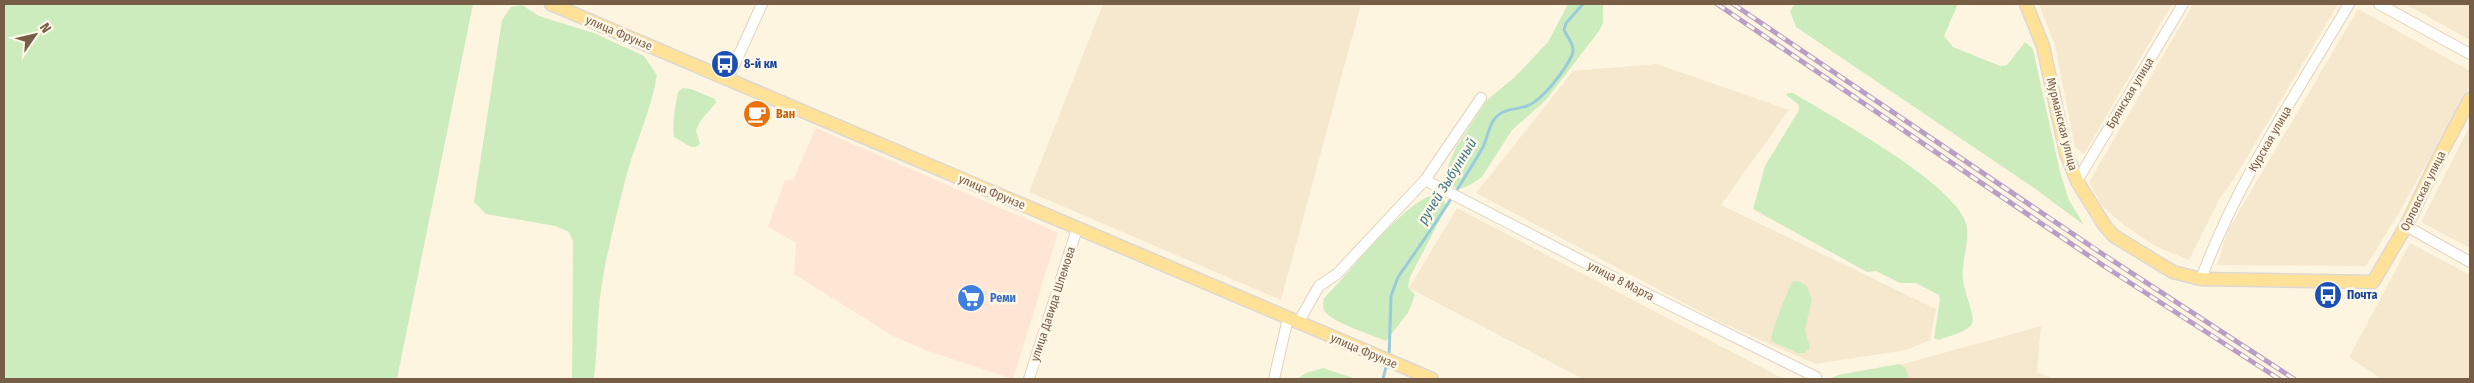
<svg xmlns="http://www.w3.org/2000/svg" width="2474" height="383" viewBox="0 0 2474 383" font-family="'Fira Sans Condensed',sans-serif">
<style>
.residential{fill:#f6e8ce}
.commercial{fill:#ffe5d4}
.green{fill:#cdecbe}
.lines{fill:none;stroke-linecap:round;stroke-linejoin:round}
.stream{stroke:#99cbdb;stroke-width:3}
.minor-casing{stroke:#e3d2bc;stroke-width:12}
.major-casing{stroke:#ded8d3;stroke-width:15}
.minor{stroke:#fff;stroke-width:10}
.major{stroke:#ffe297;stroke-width:12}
.rail-casing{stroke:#b99fc8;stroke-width:5}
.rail{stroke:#fff8e9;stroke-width:3;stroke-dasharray:9;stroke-linecap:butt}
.labels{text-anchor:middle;stroke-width:5;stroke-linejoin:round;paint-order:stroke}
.street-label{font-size:12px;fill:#775c46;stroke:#fff8e9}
.transit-label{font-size:12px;font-weight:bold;fill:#164399;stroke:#fff8e9;text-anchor:start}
.food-label{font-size:12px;font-weight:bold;fill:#c56008;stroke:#fff8e9;text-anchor:start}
.shop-label{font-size:12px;font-weight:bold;fill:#366cbe;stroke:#fff8e9;text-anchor:start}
.water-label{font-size:14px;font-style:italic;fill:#3d788c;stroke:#fff8e9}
</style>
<rect width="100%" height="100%" fill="#fef5e1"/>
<path class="residential" d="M1103 4H1361L1281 300 1029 192Z
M2039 4H2172L2084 154 2075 147 2055 46Z
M2193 4H2338L2234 179 2219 200 2189 260 2155 246 2121 223 2102 206 2089 182Z
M2405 4H2470V40Z
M2358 9 2470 71V86L2396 218 2366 266 2217 265 2228 230Z
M1657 64 1789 110 1721 205 1936 309 1930 340 1906 350 1815 364 1718 321 1476 193 1573 71Z
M2470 125V248L2421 222Z
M1457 208 1784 379H1583L1409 288Z
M2410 243 2470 275V379H2382L2349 357Z
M2041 326 2037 372 2054 379H1849Z"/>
<path class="commercial" d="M816 128 1058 233 1013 379 928 351 893 336 794 274 796 243 768 227 785 180H793Z"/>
<path class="green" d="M4 4H473L397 379H4Z
M1568 4H1603V23L1599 31 1546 100 1512 130 1482 177 1470 185 1460 189 1451 186 1444 176 1456 147 1487 100 1515 77 1548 42Z
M1795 4H1958L1944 36 1953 47 2000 66 2007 65 2025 42 2033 49 2060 172 2069 200 2084 225 2034 188 1796 27 1790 11Z
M522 5 539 16 594 33 644 56 657 75C651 112 634 145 625 181 615 222 603 265 599 307 597 331 597 355 594 379H572L573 241 569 232 555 226 486 214 474 202 502 20 511 7Z
M683 88 691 89 715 99 716 103 701 120 696 130 700 144 696 147H691L674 137C672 121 675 107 678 92Z
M1788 93H1793C1833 117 1944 178 1964 218 1974 239 1958 263 1964 285 1974 326 1985 325 1938 340L1934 338 1940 299 1939 295 1916 283H1900L1876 271 1867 272 1753 209 1765 166 1799 110V105L1786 95Z
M1434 195 1444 199 1446 208 1410 277 1408 287 1415 295 1408 313 1386 341C1374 336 1333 322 1326 313 1322 309 1323 303 1324 298 1347 276 1406 199 1434 195Z
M1798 281 1807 286 1812 299 1805 330 1810 348 1805 353H1797L1771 341C1770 334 1788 290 1792 282Z
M1899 364 1906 368 1908 379H1829L1838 375Z
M1323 368 1356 379H1297L1306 373Z"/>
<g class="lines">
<path class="stream" d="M1389 357 1391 296 1398 277C1427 236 1456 193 1482 149 1487 140 1488 129 1493 121 1502 108 1514 110 1527 106 1543 100 1565 70 1572 55 1576 47 1568 38 1564 30L1566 23 1583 4
M1383 379 1387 363"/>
<g class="minor-casing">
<path id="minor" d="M2379 4 2470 54
M728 79 762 4
M1425 180 1617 279 1816 377V379
M2077 181 2183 4
M2406 226 2470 262
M2201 279C2237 181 2297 93 2349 4
M1298 323 1319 286 1337 274 1425 180 1481 98
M1029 379 1077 229
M1274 379 1288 318"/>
</g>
<g class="major-casing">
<path id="major" d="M551 4 1432 379
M2026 4 2043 46 2066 153 2077 181 2105 226 2114 236 2173 272 2201 279 2373 282 2406 226 2437 161 2470 99"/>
</g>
<use href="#minor" class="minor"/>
<use href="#major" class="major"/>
<g class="rail-casing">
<path id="rail" d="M1717 4 2104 266 2279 379
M1733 4 2104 255 2294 379"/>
</g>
<use href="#rail" class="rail"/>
</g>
<defs>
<g id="bus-disc" transform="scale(1.4375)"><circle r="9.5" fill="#1a4fb4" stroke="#fff8e9"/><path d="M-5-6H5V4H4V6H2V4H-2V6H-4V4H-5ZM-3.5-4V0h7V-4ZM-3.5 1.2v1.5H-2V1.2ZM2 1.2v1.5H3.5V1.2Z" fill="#fff"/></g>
<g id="cafe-disc" transform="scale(1.4375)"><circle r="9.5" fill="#e8710a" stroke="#fff8e9"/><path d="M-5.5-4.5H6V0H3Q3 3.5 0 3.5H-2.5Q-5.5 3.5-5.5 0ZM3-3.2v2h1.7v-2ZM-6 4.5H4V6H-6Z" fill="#fff"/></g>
<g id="supermarket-disc" transform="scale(1.4375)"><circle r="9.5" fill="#3f7fe0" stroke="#fff8e9"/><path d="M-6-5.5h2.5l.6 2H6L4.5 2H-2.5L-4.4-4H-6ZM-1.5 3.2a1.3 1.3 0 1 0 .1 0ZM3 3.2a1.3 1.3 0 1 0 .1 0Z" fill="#fff"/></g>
</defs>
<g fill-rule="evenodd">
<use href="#bus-disc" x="725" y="64"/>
<use href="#cafe-disc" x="757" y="114"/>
<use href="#bus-disc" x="2328" y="295"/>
<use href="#supermarket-disc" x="971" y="298"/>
</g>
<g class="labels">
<g class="street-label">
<text transform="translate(619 33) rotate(23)" y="4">улица Фрунзе</text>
<text transform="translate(2130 93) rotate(-59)" y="4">Брянская улица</text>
<text transform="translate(2062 124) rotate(76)" y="4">Мурманская улица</text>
<text transform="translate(2270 139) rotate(-60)" y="4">Курская улица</text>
<text transform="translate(2423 191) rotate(-64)" y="4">Орловская улица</text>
<text transform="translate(992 192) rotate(23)" y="4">улица Фрунзе</text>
<text transform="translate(1621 281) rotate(27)" y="4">улица 8 Марта</text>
<text transform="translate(1053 304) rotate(-72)" y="4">улица Давида Шлемова</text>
<text transform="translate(1364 351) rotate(23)" y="4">улица Фрунзе</text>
</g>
<g class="transit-label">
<text x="744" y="68">8-й км</text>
<text x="2347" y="299">Почта</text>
</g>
<g class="food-label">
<text x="776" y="118">Ван</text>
</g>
<g class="shop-label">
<text x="990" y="302">Реми</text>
</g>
<g class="water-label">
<text transform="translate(1447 181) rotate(-58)" y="5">ручей Зыбунный</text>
</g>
</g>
<rect width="2474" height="383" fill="none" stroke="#775c46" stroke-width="10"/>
<g transform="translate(35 35) rotate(56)" stroke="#fff8e9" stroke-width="4" paint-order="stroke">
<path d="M0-4L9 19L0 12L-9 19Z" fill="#775c46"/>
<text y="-8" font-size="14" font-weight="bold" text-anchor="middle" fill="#775c46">N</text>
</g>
</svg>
